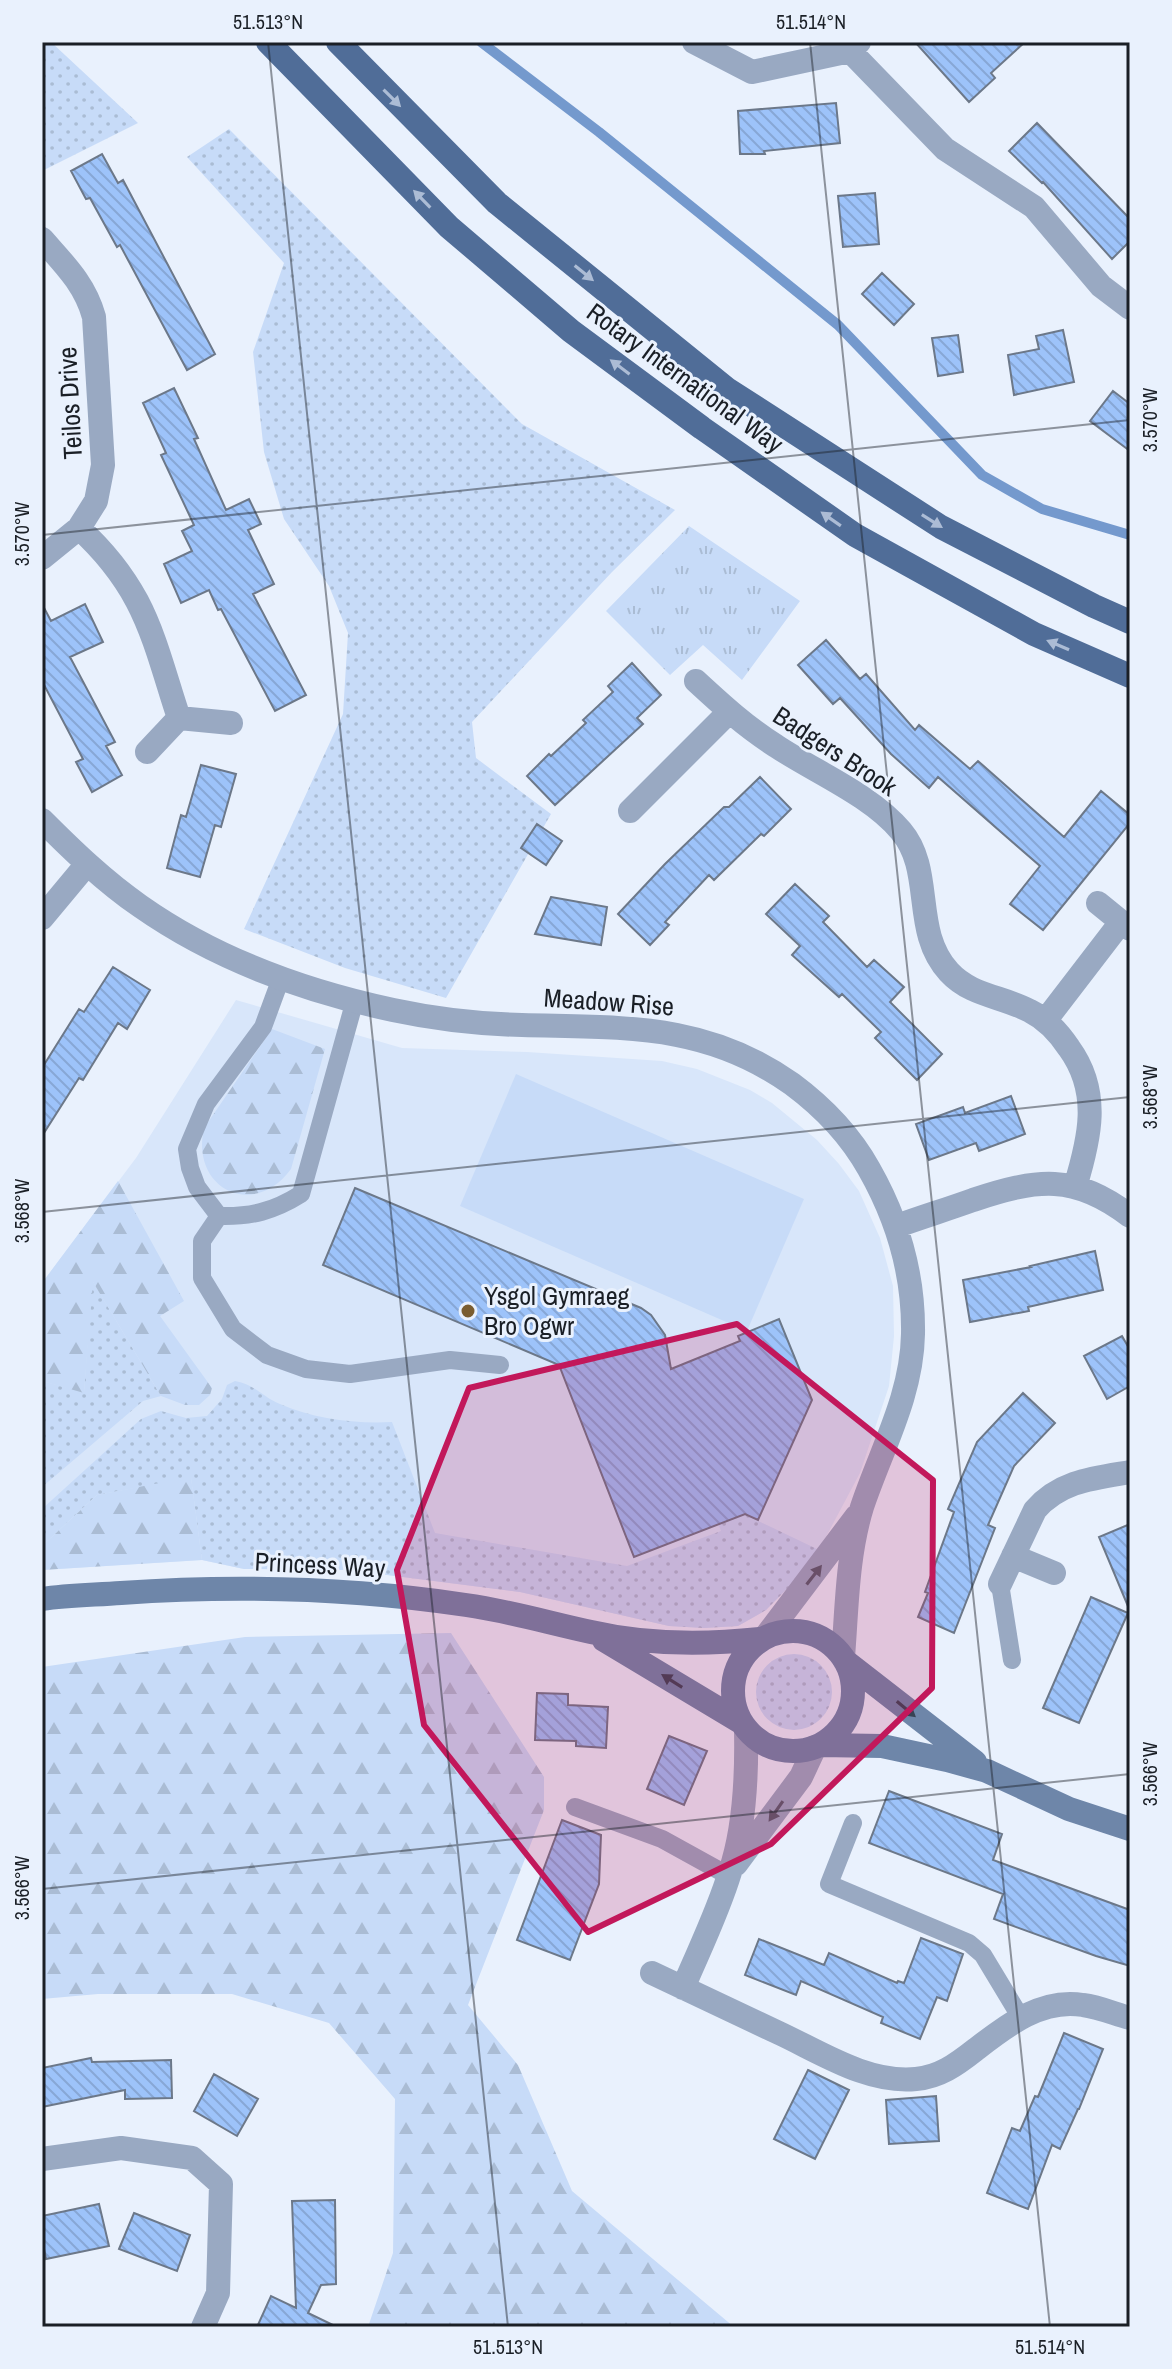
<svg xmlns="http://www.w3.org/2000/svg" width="1172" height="2369" viewBox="0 0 1172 2369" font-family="'Archivo Narrow',sans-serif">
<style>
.built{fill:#d8e6fa}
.grass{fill:url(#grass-dots)}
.forest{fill:url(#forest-firs)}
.park{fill:url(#park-tufts)}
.pitch{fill:#c7dbf8}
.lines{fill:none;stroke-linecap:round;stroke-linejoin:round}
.stream{stroke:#7499cd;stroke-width:10}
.building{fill:url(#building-back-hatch);stroke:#6c7889;stroke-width:2}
.lane{stroke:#99a9c2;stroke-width:18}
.street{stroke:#99a9c2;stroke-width:24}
.secondary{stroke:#6e86a9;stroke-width:24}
.primary{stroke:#506d98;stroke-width:24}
.oneway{fill:#acbcd5}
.oneway2{fill:#535d6c}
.oneway3{fill:#374354}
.marked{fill:#c2185b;fill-opacity:0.2;stroke:#c2185b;stroke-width:6;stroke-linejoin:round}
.ticks{fill:none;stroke:#1a1f26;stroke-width:2;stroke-opacity:0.45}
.poi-dot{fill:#7a5d30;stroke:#e9f1fd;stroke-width:3}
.labels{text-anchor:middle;stroke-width:6;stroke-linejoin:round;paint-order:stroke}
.street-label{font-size:26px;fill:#1a1f26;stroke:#e9f1fd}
.poi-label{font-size:26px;fill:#1a1f26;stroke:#e9f1fd;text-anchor:start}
.neatline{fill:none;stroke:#1a1f26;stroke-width:3}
.ticks-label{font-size:20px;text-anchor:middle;fill:#1a1f26}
</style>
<defs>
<pattern id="grass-dots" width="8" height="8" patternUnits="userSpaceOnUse" patternTransform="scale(2)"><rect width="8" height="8" fill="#c7dbf8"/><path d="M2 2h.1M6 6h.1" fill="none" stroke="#aabcd4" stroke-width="1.8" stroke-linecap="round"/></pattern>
<pattern id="forest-firs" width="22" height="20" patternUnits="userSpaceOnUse" patternTransform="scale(2)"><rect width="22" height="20" fill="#c7dbf8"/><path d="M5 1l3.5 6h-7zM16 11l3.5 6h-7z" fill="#aabcd4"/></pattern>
<pattern id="park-tufts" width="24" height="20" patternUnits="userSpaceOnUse" patternTransform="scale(2)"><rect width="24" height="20" fill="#c7dbf8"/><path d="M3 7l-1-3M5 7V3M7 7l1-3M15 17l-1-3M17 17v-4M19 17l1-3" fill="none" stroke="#aabcd4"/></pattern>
<pattern id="building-back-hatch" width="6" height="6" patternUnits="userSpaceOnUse" patternTransform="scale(2)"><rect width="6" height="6" fill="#9dc3fa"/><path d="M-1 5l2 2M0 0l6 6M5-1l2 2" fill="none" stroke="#87a7d6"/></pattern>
</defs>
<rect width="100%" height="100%" fill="#e9f1fd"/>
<path class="built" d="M236 1000 402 1048 527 1052 662 1061 697 1069 750 1090 772 1103 817 1140 839 1164 859 1191 880 1238 893 1286 894 1336 889 1386 860 1473 819 1550 766 1610 738 1626 704 1628 669 1626 520 1592 348 1570 244 1569 202 1560 42 1570V1283L136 1158Z"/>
<path class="grass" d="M42 42H51L138 123 42 171Z
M229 129 522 424 675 510 612 572 472 722 476 758 551 814 446 998 345 968 244 929 343 714 348 633 329 586 284 519 264 452 253 352 284 263 187 157Z
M92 1280 161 1396 143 1401 42 1487V1381L84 1392Z
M235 1381C256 1385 262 1397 280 1404 314 1419 355 1424 392 1422L435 1533 627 1566 721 1531 693 1458 723 1504 819 1550 788 1588 766 1610 738 1626 704 1628 669 1626 520 1592 348 1570 244 1569 202 1560 191 1478 97 1495 42 1546V1509L141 1419 161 1411 186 1418 207 1416 222 1399 227 1385Z
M756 1692a38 38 0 1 1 76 0a38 38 0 1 1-76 0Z"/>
<path class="forest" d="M272 1029 325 1049 291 1169C254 1220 190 1189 204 1128Z
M118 1181 184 1301 160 1316 212 1388 210 1395 199 1405H185L161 1396 93 1282 84 1393 42 1381V1283Z
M191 1477 202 1560 42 1570V1546L97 1495Z
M451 1633 544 1777V1810L468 2005 518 2065 572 2191 734 2327H368L393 2253 395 2099 329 2023 232 1994H98L42 1999V1667L245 1637Z"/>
<path class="park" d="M689 526 800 601 742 680 703 645 670 675 606 611Z"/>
<path class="pitch" d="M516 1074 804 1199 747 1331 460 1206Z"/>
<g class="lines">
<path class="stream" d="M481 42 599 132 838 325 982 475 1042 509 1130 535"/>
</g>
<path class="building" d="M915 42H1025L991 73 995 78 969 102Z
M836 103 840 143 764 151 765 154H740L738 111Z
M1037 123 1130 219V241L1112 259 1043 182 1042 183 1009 151Z
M102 154 118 183 123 180 215 354 187 370 120 245 117 247 90 198 86 199 71 171Z
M875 193 879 244 843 247 838 196Z
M882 273 914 304 894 325 862 294Z
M1063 330 1074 382 1014 395 1008 355 1039 349 1036 336Z
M958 335 963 372 938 376 932 338Z
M174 388 198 438 194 439 226 510 249 499 261 524 248 530 274 584 253 594 306 695 275 711 221 609 218 610 209 590 181 603 164 564 192 551 182 531 194 525 161 455 166 453 143 403Z
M1113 391 1130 404V451L1090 421Z
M42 604 51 621 85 604 103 642 70 657 115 742 106 746 122 775 92 792 76 762 83 759 42 681Z
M826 640 860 679 866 674 915 730 919 725 970 769 978 761 1064 837 1101 791 1130 815V823L1043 930 1010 904 1040 866 938 777 929 788 891 754 840 698 833 704 798 665Z
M632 663 661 695 637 718 643 724 555 805 527 776 549 754 551 756 586 723 583 720 613 692 608 686Z
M201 765 236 774 221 827 215 825 200 877 167 868 181 815 186 817Z
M760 777 791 809 764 836 761 834 714 880 709 875 665 922 669 925 650 945 618 914 665 864 724 807H729Z
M537 824 562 841 546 865 521 848Z
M795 884 829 916 823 922 867 967 874 960 904 987 890 1002 942 1054 917 1080 875 1038 881 1032 842 994 839 997 792 955 800 946 766 914Z
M551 897 607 907 601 945 535 934Z
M113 967 150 990 127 1029 118 1023 83 1080 79 1078 42 1136V1068L79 1009 84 1012Z
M1011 1096 1025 1134 979 1151 976 1143 929 1160 916 1124 963 1107 965 1113Z
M355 1188 641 1308 651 1315 665 1335 671 1369 740 1341 738 1336 779 1319 812 1400 758 1520 745 1514 634 1557 559 1365 323 1265Z
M1095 1251 1103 1290 1028 1307 1029 1311 970 1322 963 1280 1031 1267 1030 1266Z
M1122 1336 1130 1350V1386L1107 1399 1084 1356Z
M1023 1393 1055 1423 1014 1466 988 1525 995 1528 954 1633 918 1617 928 1593 925 1592 954 1512 948 1509 977 1442Z
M1130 1524V1611L1099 1537Z
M1091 1597 1128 1613 1079 1723 1043 1708Z
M537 1693 568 1694V1705L608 1707 606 1748 576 1746V1741L535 1740Z
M669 1736 707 1751 684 1805 647 1789Z
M889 1791 1002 1834 993 1860 1130 1910V1966L1096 1956 994 1919 1003 1894 869 1843Z
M562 1820 601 1835 599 1884 570 1960 517 1940Z
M921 1938 963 1954 947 2001 937 1997 920 2039 881 2023 883 2017 801 1981 796 1995 745 1975 759 1939 824 1965 829 1953 897 1983 898 1981 904 1983Z
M1064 2033 1103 2049 1079 2109H1078L1060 2149 1052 2145 1028 2209 987 2193 1012 2128 1020 2131 1035 2096 1038 2097Z
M91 2058 92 2062 171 2060 172 2098 125 2099V2090L42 2107V2068Z
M808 2070 849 2090 815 2159 774 2139Z
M214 2074 258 2099 237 2136 194 2111Z
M936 2096 939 2141 889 2144 886 2100Z
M335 2200 336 2284 321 2285 308 2313 337 2327H257L271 2296 296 2308 292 2201Z
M99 2204 109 2246 46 2259 42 2239V2216Z
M134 2213 190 2235 177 2271 119 2249Z"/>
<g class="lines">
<path class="lane" d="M281 978 263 1027 206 1104 187 1149 190 1168 197 1187 219 1216C251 1217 274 1211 301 1194L355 1000
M219 1216 202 1241V1278L233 1329 267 1355 306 1369 350 1374 450 1360 500 1365
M1000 1584 1012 1660
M575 1807 662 1839 729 1876
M853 1823 829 1884 969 1943 983 1955 1021 2018"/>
<path class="street" d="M694 42 752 72 850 51 859 42
M850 51 945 149 1034 207 1101 286 1130 308
M42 239C64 264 85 284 94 317L103 465 96 501 79 528
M42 558 79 528C102 549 122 573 137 601 156 637 166 680 179 718
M696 681C722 705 746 727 776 746 815 772 871 795 901 831 935 871 911 931 949 972 971 996 1002 996 1030 1011 1046 1019 1059 1033 1069 1048 1101 1092 1090 1138 1075 1187
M147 752 179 718 231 723
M630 811 729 712
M42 820C73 851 104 881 140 906 214 958 304 991 393 1010 435 1019 479 1024 522 1025 622 1028 705 1022 792 1084 823 1107 850 1135 869 1169 898 1220 914 1275 913 1334 912 1396 881 1450 862 1507 847 1556 847 1607 843 1657
M1098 903 1130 929
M42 918 87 864
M1045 1021 1121 922
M897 1226C922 1217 948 1209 973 1200 1037 1179 1074 1173 1130 1216
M1013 1556 1054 1573
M1000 1584 1035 1510C1060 1481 1094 1478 1130 1472
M766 1636 856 1517
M736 1864 801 1777 815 1747
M652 1973C694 1993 736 2013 779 2033 820 2052 868 2084 916 2079 939 2077 956 2065 975 2050 1006 2026 1041 1998 1083 2005 1099 2007 1115 2014 1130 2018
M683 1988C699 1950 718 1912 730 1872 745 1828 747 1777 746 1730
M42 2159 121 2148 192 2158 221 2184 218 2293 203 2327"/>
<path class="secondary" d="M42 1599C68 1595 95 1595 121 1593 236 1585 352 1588 466 1605 509 1611 549 1623 591 1632 647 1645 703 1645 760 1639
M733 1691a60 60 0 1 1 120 0a60 60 0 1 1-120 0Z
M604 1640 739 1721
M845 1661 975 1762
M820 1745 882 1746 947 1760 987 1771 1069 1809 1130 1829"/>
<path class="primary" d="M268 42 449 227 571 331 702 428 855 535 1034 634 1130 676
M338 42 497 203 727 389 941 527 1094 606 1130 622"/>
</g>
<defs><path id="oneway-solid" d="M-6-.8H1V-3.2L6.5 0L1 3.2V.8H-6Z" transform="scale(2)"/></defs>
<g class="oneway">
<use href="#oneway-solid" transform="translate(392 98) rotate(45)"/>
<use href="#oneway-solid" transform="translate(422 199) rotate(-134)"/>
<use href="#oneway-solid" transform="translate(584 273) rotate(39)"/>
<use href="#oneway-solid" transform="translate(620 367) rotate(-143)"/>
<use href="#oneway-solid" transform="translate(831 519) rotate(-145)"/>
<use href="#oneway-solid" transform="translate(932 521) rotate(32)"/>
<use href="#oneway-solid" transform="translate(1058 645) rotate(-157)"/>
</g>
<g class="oneway2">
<use href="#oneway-solid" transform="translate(814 1575) rotate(-52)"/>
<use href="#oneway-solid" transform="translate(776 1811) rotate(125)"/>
</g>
<g class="oneway3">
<use href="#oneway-solid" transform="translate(672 1681) rotate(-148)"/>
<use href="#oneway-solid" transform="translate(906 1709) rotate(40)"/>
</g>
<path class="marked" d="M737 1324 933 1480 932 1688 771 1844 588 1932 424 1725 397 1570 469 1388Z"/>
<path class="ticks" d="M268 42 508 2327M810 42 1050 2327M42 535 1130 420M42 1212 1130 1097M42 1889 1130 1774"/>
<circle class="poi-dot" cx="468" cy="1311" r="8"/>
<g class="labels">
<g class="street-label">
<text transform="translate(685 378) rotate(36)" y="9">Rotary International Way</text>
<text transform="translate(70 403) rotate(-93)" y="9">Teilos Drive</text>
<text transform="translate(835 751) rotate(33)" y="9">Badgers Brook</text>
<text transform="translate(609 1002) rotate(4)" y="9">Meadow Rise</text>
<text transform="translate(320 1565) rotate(3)" y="9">Princess Way</text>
</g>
<g class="poi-label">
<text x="484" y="1305">Ysgol Gymraeg<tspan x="484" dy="30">Bro Ogwr</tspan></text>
</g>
</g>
<rect width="1172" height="2369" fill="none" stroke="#e9f1fd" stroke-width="88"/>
<rect x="44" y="44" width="1084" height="2281" class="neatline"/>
<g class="ticks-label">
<text x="268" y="29">51.513°N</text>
<text x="811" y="29">51.514°N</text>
<text transform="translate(1150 420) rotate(-90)" y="7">3.570°W</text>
<text transform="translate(22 534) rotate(-90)" y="7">3.570°W</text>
<text transform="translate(1150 1097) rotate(-90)" y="7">3.568°W</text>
<text transform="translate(22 1211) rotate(-90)" y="7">3.568°W</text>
<text transform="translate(1150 1774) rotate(-90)" y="7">3.566°W</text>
<text transform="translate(22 1888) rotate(-90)" y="7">3.566°W</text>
<text x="508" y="2354">51.513°N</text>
<text x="1050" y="2354">51.514°N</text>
</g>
</svg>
